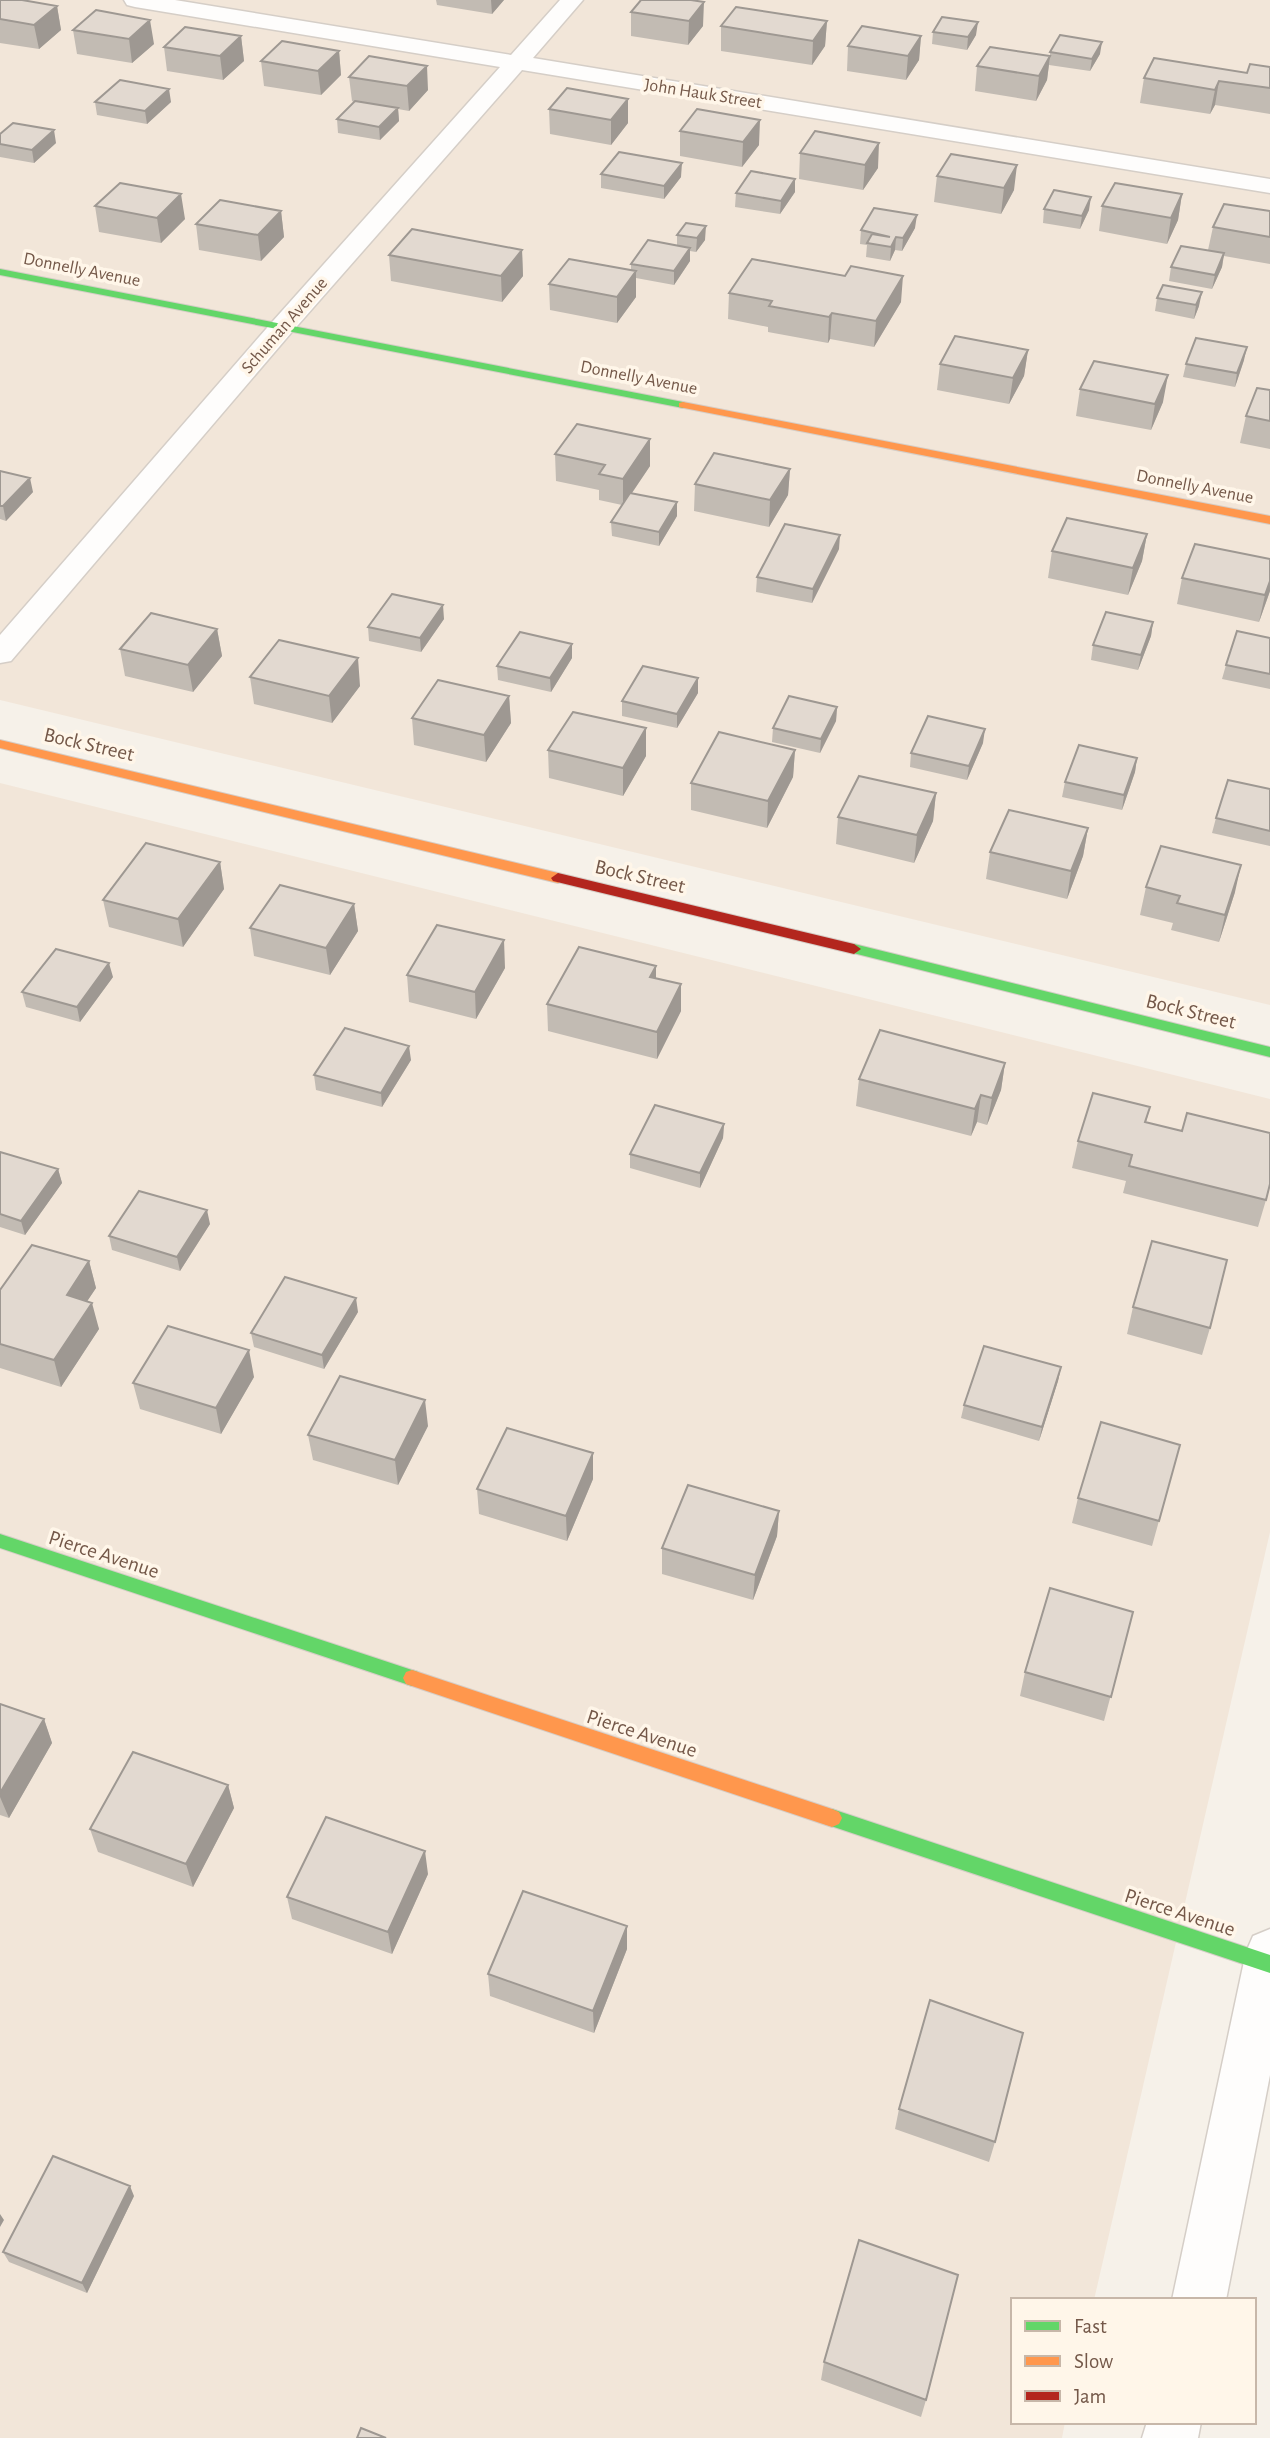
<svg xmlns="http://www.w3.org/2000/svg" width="1270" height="2438" viewBox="0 0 1270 2438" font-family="'Alegreya Sans',sans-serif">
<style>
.residential{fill:#f2e6d9}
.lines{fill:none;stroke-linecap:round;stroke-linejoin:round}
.street-casing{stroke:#d5cec7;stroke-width:3}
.fast-casing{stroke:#d5cdc6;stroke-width:2}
.slow-casing{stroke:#d5cdc6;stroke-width:2}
.jam-casing{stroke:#d5cdc6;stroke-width:2}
.street{fill:#fefdfc;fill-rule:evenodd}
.fast{fill:#63d668;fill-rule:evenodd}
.slow{fill:#ff974d;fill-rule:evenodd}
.jam{fill:#b3261e;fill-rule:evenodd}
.wall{fill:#c2bbb3}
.shaded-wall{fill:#9e9892}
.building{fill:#e2d9d0;stroke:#9e9892;stroke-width:2}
.labels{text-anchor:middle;stroke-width:7;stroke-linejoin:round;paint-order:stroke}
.far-street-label{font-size:18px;fill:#745849;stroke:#fff6e9}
.street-label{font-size:21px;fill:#745849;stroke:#fff6e9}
</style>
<rect width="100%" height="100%" fill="#f6f1e9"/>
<path class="residential" d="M0 0H1270V1005L0 700Z
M0 783 1270 1099V1532L1094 2300H1013V2422H1065L1062 2438H0Z"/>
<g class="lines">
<g class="street-casing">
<path id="street" d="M124 0H175L511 55 560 0H583L533 58 1270 179V193L522 70 291 333 11 661 0 663V635L273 321 500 67 135 7 127 5Z
M1270 1929V2075L1226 2300H1172L1246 1952 1253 1936Z
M1147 2422H1201L1198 2438H1142Z"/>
</g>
<g class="fast-casing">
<path id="fast" d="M0 269 683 402 689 405 683 408 0 275Z
M854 944 1270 1047V1057L849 952 847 949Z
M0 1534 412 1670 418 1672 421 1678 418 1684 412 1686 0 1548Z
M832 1809 1270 1955V1973L825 1824 822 1818 825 1812Z"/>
</g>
<g class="slow-casing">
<path id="slow" d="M683 402 1270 516V524L679 407V403Z
M0 740 558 873 565 878 558 883 0 748Z
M412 1670 832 1809 839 1812 842 1818 839 1824 832 1827 412 1686 406 1684 403 1678 406 1672Z"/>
</g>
<g class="jam-casing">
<path id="jam" d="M558 873 854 944 861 949 854 954 553 881 551 878Z"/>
</g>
<use href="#street" class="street"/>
<use href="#fast" class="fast"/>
<use href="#slow" class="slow"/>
<use href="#jam" class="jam"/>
</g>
<path class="wall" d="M0 0 57 6 61 30 39 49 0 43Z
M436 0H504L492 14 437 5Z
M641 0 703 26 688 45 631 36V12Z
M827 21 825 46 812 65 721 51V26Z
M73 30 154 44 132 63 77 54Z
M933 32 976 35 967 50 932 44Z
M241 36 244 61 223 80 167 71 164 47Z
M921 36 919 60 906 80 847 71 848 46Z
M339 51 341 75 321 95 264 86 261 61Z
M1050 52 1100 54 1090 71 1049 65 1047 80 1036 101 975 91 977 66 1050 56Z
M1270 67V114L1215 105 1210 114 1140 103 1144 78 1247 73Z
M349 77 428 90 409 111 398 109 399 121 380 140 338 133 337 119 354 102 352 101Z
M628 99V123L611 145 550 134 549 109Z
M95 102H171L147 124 97 115Z
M697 109 759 145 742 167 680 156V131Z
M815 131 878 168 863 190 799 179 800 153Z
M0 134 56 143 34 163 0 157Z
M601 174 681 177 664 199 601 188Z
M937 176 1014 190 1001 214 934 202Z
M795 192 780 214 735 207 736 193Z
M1182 194 1178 220 1167 244 1099 231 1102 206Z
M95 206 185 219 161 243 99 232Z
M1044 209 1089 210 1080 229 1043 223Z
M281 211 284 237 261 261 199 250 196 224Z
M1270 211V264L1224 256 1222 267 1212 289 1169 281 1171 267 1208 250 1213 227Z
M915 228 902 251 895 250 890 261 866 257 867 245 860 244 861 230Z
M677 235 705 240 696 252 690 251V261L674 285 636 278V297L617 323 550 310 549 284 631 270V264L677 246Z
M522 250 523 276 502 302 391 281 389 255Z
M729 293 901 302 874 347 830 339 828 343 768 332V327L728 319Z
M1157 298 1199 306 1194 319 1155 311Z
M1028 350 1024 376 1009 404 937 390 940 364Z
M1244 360 1235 387 1183 377 1186 364Z
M1080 389 1163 402 1151 430 1076 416Z
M1270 390V449L1240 443 1246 416Z
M555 454 650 466 632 493 677 516 659 546 612 536 611 522 622 505 599 500V490L556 481Z
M790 469 788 495 769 527 694 511 695 484Z
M0 471 33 492 6 521 0 519Z
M1147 534 1142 561 1128 595 1048 578 1052 551Z
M839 549 812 603 756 592 757 577Z
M1182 578 1270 591 1259 622 1177 604Z
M444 619 421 652 369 641 368 627Z
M1153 622 1151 636 1138 670 1091 660 1093 645Z
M217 629 222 656 193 692 125 676 120 649Z
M1270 638V689L1222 679 1226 665Z
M572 658 551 692 498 680 497 666Z
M250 677 360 686 332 723 254 704Z
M698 693 677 728 622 716V701Z
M509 696 511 723 486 762 414 745 412 718Z
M837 707 836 721 820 753 772 742 773 728Z
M646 728V756L623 796 549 778 548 750Z
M983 743 967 780 910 767 911 753Z
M795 750 793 777 767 828 691 810V783Z
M1137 758 1135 772 1122 810 1062 797 1065 782Z
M1270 789V846L1212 833 1216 818Z
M936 793 933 821 914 863 836 844 838 817Z
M1088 828 1083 856 1067 899 986 879 990 852Z
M220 862 224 889 183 947 109 927 103 900Z
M1146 887 1235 892 1219 942 1171 930 1173 923 1140 915Z
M354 904 358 931 330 975 254 956 250 928Z
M656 966V978L681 984V1011L657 1059 548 1031 547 1004Z
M505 968 476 1019 409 1002 407 975Z
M113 977 80 1022 26 1007 22 992Z
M411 1060 382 1107 316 1090 314 1075Z
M1005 1063 1001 1090 987 1125 977 1122 971 1136 856 1106 859 1079Z
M1150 1107 1146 1123 1182 1131 1266 1200 1258 1227 1123 1193 1126 1181 1072 1168 1078 1141Z
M724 1124 723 1138 700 1188 630 1168V1154Z
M0 1152 58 1169 62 1183 25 1235 0 1227Z
M210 1224 180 1271 112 1250 109 1236Z
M89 1261 96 1288 87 1301 99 1329 61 1387 0 1368V1290Z
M1133 1307 1210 1328 1202 1355 1127 1334Z
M358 1312 324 1369 254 1347 251 1333Z
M1061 1367 1058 1381 1039 1441 961 1418 964 1405Z
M254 1377 221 1434 140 1409 133 1383Z
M428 1426 398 1485 313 1460 308 1435Z
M1180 1445 1152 1546 1072 1523 1078 1498Z
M593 1453V1479L567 1541 479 1514 477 1489Z
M779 1511 777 1536 753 1600 662 1574V1548Z
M1133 1612 1104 1721 1020 1696 1025 1672Z
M0 1704 44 1719 52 1743 9 1818 0 1815Z
M228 1785 234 1808 193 1887 98 1852 90 1829Z
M428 1874 392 1954 292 1919 287 1897Z
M627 1949 594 2033 490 1996 488 1974Z
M899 2109 995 2142 989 2162 895 2129Z
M134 2196 87 2293 9 2262 3 2252Z
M824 2362 926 2400 921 2417 821 2380Z"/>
<path class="shaded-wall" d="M491 0H504L492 14Z
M704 2 703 26 688 45 689 21Z
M57 6 61 30 39 49 34 25Z
M150 20 154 44 132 63 129 39Z
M827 21 825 46 812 65 813 41Z
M978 22 976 35 967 50 968 37Z
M241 36 244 61 223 80 220 56Z
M921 36 919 60 906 80 908 56Z
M1102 42 1100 54 1090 71 1092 59Z
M339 51 341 75 321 95 318 71Z
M1050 56 1047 80 1036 101 1039 76Z
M427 66 428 90 409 111 407 86Z
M1219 81 1215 105 1210 114 1215 90Z
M169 89 171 102 147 124 145 111Z
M628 99V123L611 145V120Z
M398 108 399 121 380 140 379 127Z
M760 120 759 145 742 167 743 142Z
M54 130 56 143 34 163 32 150Z
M879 143 878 168 863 190 865 165Z
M682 163 681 177 664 199V186Z
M1017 165 1014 190 1001 214 1004 188Z
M795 179V192L780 214 781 201Z
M181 194 185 219 161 243 157 218Z
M1182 194 1178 220 1167 244 1171 218Z
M1091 197 1089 210 1080 229 1082 216Z
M281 211 284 237 261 261 258 235Z
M917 215 915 228 902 251 903 238Z
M706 226 705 240 696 252 697 238Z
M896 237 895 250 890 261 891 247Z
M690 248V261L674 285V271Z
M522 250 523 276 502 302 501 276Z
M1224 253 1222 267 1212 289 1215 275Z
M636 271V297L617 323V297Z
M903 276 901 302 874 347 876 321Z
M1202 292 1199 306 1194 319 1196 305Z
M832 313 830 339 828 343 829 317Z
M1247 347 1244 360 1235 387 1237 373Z
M1028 350 1024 376 1009 404 1013 378Z
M1168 375 1163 402 1151 430 1155 404Z
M650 439V466L623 506V479Z
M790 469 788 495 769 527 770 500Z
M30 478 33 492 6 521 3 506Z
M677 502V516L659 546V532Z
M1147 534 1142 561 1128 595 1133 568Z
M840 535 839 549 812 603 813 589Z
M1270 581V591L1259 622 1265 595Z
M443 605 444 619 421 652 420 638Z
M1153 622 1151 636 1138 670 1141 655Z
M217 629 222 656 193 692 188 665Z
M572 644V658L551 692 550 678Z
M358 658 360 686 332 723 329 696Z
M698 678V693L677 728V714Z
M509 696 511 723 486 762 484 735Z
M837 707 836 721 820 753 821 739Z
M646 728V756L623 796V768Z
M985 729 983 743 967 780 969 766Z
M795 750 793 777 767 828 768 801Z
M1137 758 1135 772 1122 810 1124 795Z
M936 793 933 821 914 863 917 835Z
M1088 828 1083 856 1067 899 1071 871Z
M220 862 224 889 183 947 178 919Z
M1241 865 1235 892 1219 942 1225 915Z
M354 904 358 931 330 975 326 948Z
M504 940 505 968 476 1019 475 992Z
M109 963 113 977 80 1022 77 1007Z
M656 966V993L650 977Z
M681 984V1011L657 1059V1032Z
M409 1046 411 1060 382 1107 381 1093Z
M1005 1063 1001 1090 987 1125 992 1098Z
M981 1095 977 1122 971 1136 975 1109Z
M724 1124 723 1138 700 1188V1173Z
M58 1169 62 1183 25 1235 21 1221Z
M207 1210 210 1224 180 1271 177 1257Z
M89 1261 96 1288 74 1321 67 1295Z
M356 1298 358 1312 324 1369 322 1355Z
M92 1303 99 1329 61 1387 54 1360Z
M249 1350 254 1377 221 1434 216 1408Z
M1061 1367 1058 1381 1039 1441 1042 1427Z
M425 1400 428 1426 398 1485 395 1460Z
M593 1453V1479L567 1541 566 1516Z
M779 1511 777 1536 753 1600 755 1575Z
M44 1719 52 1743 9 1818 0 1797V1793Z
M228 1785 234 1808 193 1887 186 1864Z
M425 1851 428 1874 392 1954 388 1932Z
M627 1926V1949L594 2033 593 2011Z
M130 2186 134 2196 87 2293 82 2283Z
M0 2214 4 2220 0 2227Z"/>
<path class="building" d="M0 0H22L57 6 34 25 0 19Z
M641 0H691L704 2 689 21 631 12Z
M736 7 827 21 813 41 721 26Z
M96 10 150 20 129 39 73 30Z
M942 17 978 22 968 37 933 32Z
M862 26 921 36 908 56 848 46Z
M185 27 241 36 220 56 164 47Z
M1060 35 1102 42 1092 59 1050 52Z
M282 41 339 51 318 71 261 61Z
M990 47 1050 56 1039 76 977 66Z
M369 56 427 66 407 86 349 77Z
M1154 58 1247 73 1250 64 1270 67V88L1219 81 1215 90 1144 78Z
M120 80 169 89 145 111 95 102Z
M567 88 628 99 611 120 549 109Z
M355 101 398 108 379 127 337 119Z
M697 109 760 120 743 142 680 131Z
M13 123 54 130 32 150 0 144V134Z
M815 131 879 143 865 165 800 153Z
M619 152 682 163 664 186 601 174Z
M951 154 1017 165 1004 188 937 176Z
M751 171 795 179 781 201 736 193Z
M120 183 181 194 157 218 95 206Z
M1115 183 1182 194 1171 218 1102 206Z
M1054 190 1091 197 1082 216 1044 209Z
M220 200 281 211 258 235 196 224Z
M1224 204 1270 211V237L1213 227Z
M874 208 917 215 903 238 896 237 891 247 867 243 872 234 890 237 861 230Z
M686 223 706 226 697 238 677 235Z
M412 229 522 250 501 276 389 255Z
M648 240 690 248 674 271 631 264Z
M1181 246 1224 253 1215 275 1171 267Z
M569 259 636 271 617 297 549 284Z
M752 259 845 276 851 266 903 276 876 321 832 313 829 317 769 306 772 301 729 293Z
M1163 285 1202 292 1196 305 1157 298Z
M955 336 1028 350 1013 378 940 364Z
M1196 338 1247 347 1237 373 1186 364Z
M1094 361 1168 375 1155 404 1080 389Z
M1257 388 1270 390V421L1246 416Z
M577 424 650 439 623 479 599 474 605 465 555 454Z
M714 453 790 469 770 500 695 484Z
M0 471 30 478 3 506H0Z
M630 493 677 502 659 532 611 522Z
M1067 518 1147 534 1133 568 1052 551Z
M785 524 840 535 813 589 757 577Z
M1195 544 1270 559V581L1265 595 1182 578Z
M392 594 443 605 420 638 368 627Z
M1106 612 1153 622 1141 655 1093 645Z
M151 613 217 629 188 665 120 649Z
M1237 631 1270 638V674L1226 665Z
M520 632 572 644 550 678 497 666Z
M279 640 358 658 329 696 250 677Z
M643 666 698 678 677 714 622 701Z
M438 680 509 696 484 735 412 718Z
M789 696 837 707 821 739 773 728Z
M573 712 646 728 623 768 548 750Z
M928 716 985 729 969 766 911 753Z
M719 732 795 750 768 801 691 783Z
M1079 745 1137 758 1124 795 1065 782Z
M859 776 936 793 917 835 838 817Z
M1228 780 1270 789V831L1216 818Z
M1009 810 1088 828 1071 871 990 852Z
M146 843 220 862 178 919 103 900Z
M1161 846 1241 865 1225 915 1177 903 1180 896 1146 887Z
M280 885 354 904 326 948 250 928Z
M437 925 504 940 475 992 407 975Z
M579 947 656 966 650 977 681 984 657 1032 547 1004Z
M56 949 109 963 77 1007 22 992Z
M345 1028 409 1046 381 1093 314 1075Z
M880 1030 1005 1063 992 1098 981 1095 975 1109 859 1079Z
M1093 1093 1150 1107 1145 1122 1182 1131 1187 1113 1270 1133V1184L1266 1200 1129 1166 1132 1155 1078 1141Z
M655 1105 724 1124 700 1173 630 1154Z
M0 1152 58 1169 21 1221 0 1214Z
M139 1191 207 1210 177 1257 109 1236Z
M1152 1241 1227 1260 1210 1328 1133 1307Z
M32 1245 89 1261 67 1295 92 1303 54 1360 0 1344V1290Z
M285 1277 356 1298 322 1355 251 1333Z
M168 1326 249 1350 216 1408 133 1383Z
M984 1346 1061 1367 1042 1427 964 1405Z
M340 1376 425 1400 395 1460 308 1435Z
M1101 1422 1180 1445 1159 1521 1078 1498Z
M507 1428 593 1453 566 1516 477 1489Z
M688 1485 779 1511 755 1575 662 1548Z
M1050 1588 1133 1612 1111 1697 1025 1672Z
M0 1704 44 1719 0 1793Z
M133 1752 228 1785 186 1864 90 1829Z
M326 1817 425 1851 388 1932 287 1897Z
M523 1891 627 1926 593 2011 488 1974Z
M930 2000 1023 2033 995 2142 899 2109Z
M53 2156 130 2186 82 2283 3 2252Z
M859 2240 958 2275 926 2400 824 2362Z
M361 2428 386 2438H357Z"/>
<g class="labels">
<g class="far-street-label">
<text transform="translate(703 93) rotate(9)" y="6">John Hauk Street</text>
<text transform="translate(82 269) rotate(11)" y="6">Donnelly Avenue</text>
<text transform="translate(284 325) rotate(-49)" y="6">Schuman Avenue</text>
<text transform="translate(639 377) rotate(11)" y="6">Donnelly Avenue</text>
<text transform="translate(1195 486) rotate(11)" y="6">Donnelly Avenue</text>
</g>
<g class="street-label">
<text transform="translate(89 744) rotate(13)" y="7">Bock Street</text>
<text transform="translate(640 876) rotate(13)" y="7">Bock Street</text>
<text transform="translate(1191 1011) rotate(14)" y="7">Bock Street</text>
<text transform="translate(104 1554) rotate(18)" y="7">Pierce Avenue</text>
<text transform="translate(642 1733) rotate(18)" y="7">Pierce Avenue</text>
<text transform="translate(1180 1912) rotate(18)" y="7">Pierce Avenue</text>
</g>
</g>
<rect x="1011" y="2298" width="245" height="126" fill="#fff6e9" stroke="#c7b7a9" stroke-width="2"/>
<rect x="1025" y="2321" width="35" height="10" fill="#63d668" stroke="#c7b7a9" stroke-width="2"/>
<text x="1074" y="2333" font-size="21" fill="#745849">Fast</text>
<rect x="1025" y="2356" width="35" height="10" fill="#ff974d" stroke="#c7b7a9" stroke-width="2"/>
<text x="1074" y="2368" font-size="21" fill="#745849">Slow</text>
<rect x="1025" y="2391" width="35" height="10" fill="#b3261e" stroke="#c7b7a9" stroke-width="2"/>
<text x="1074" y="2403" font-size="21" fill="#745849">Jam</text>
</svg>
